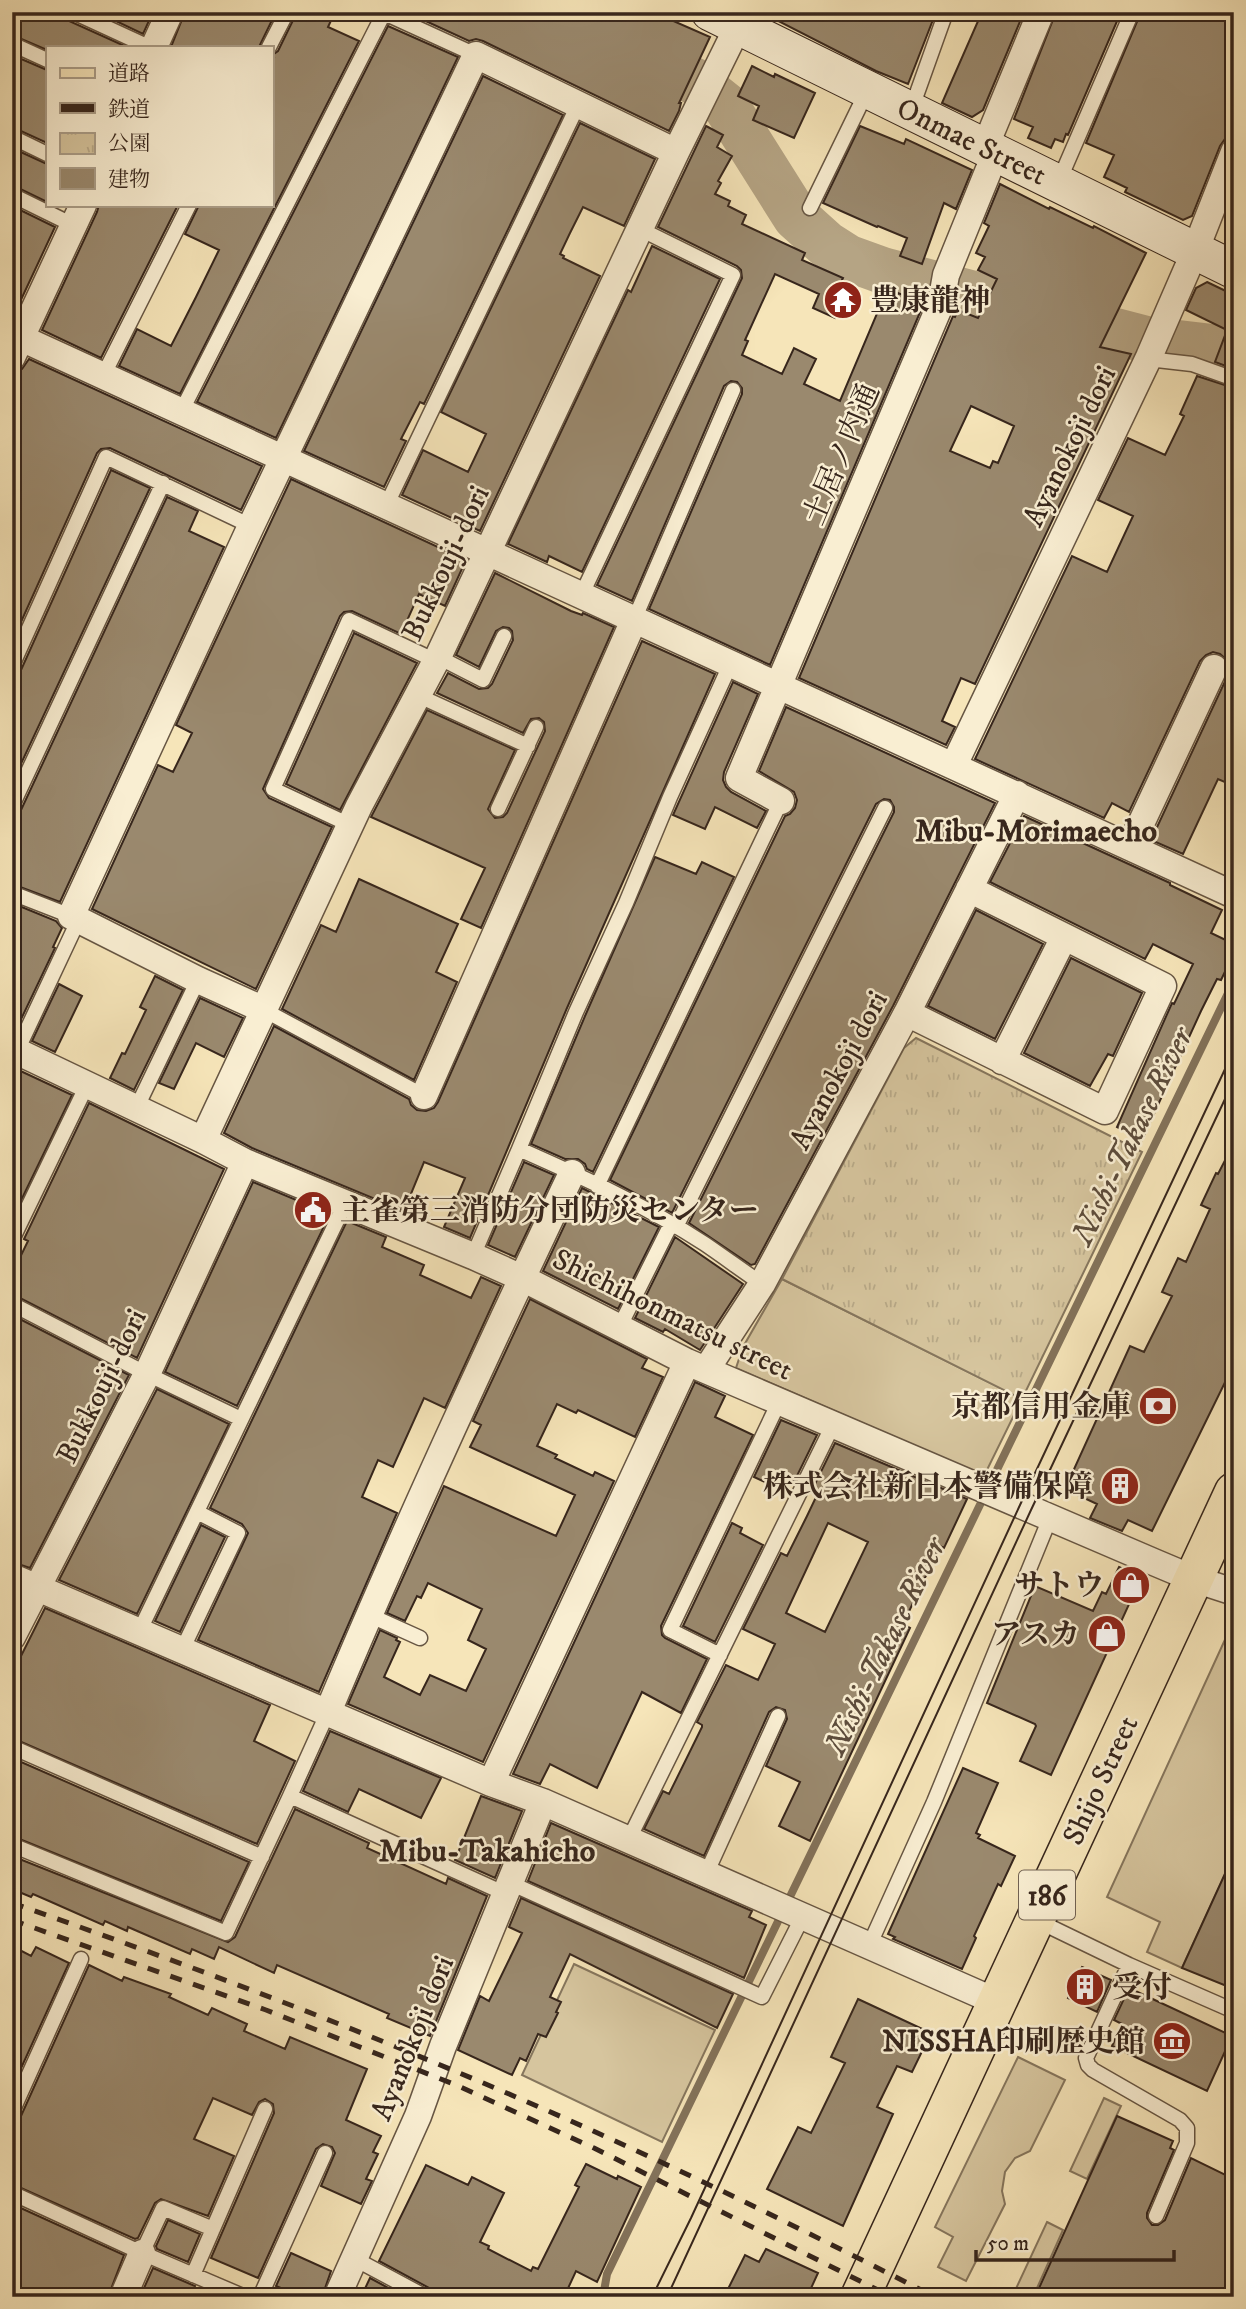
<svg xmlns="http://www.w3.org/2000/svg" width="1246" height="2309" viewBox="0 0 1246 2309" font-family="'IM FELL DW Pica','Noto Serif JP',serif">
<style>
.grass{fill:#d6c59e;stroke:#86765d;stroke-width:2}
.park{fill:url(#park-tufts);stroke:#86765d;stroke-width:2}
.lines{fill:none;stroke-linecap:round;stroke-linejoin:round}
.stream{stroke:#83725a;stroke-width:8}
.river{stroke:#b5a484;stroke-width:47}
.building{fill:#9a896e;stroke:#37261c;stroke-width:2;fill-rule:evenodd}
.lane-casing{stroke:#675643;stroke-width:17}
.street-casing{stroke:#675643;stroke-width:29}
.secondary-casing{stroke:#37261c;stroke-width:39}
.primary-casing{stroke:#37261c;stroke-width:41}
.lane{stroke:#f9eed2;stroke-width:14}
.street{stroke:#f9eed2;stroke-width:26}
.secondary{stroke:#f9eed2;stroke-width:37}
.primary{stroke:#f6e5b9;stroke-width:38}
.tram{stroke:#37261c;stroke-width:2}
.rail{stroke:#37261c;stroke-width:5;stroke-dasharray:12 12;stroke-linecap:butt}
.labels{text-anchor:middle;stroke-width:5;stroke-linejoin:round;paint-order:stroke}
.shield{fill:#f9eed2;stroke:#716253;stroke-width:2}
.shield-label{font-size:28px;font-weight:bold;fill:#37261c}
.street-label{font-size:30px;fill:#37261c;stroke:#f9eed2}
.poi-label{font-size:30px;font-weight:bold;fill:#37261c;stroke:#f9eed2;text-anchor:end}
.neighbourhood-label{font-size:32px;font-weight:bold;fill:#37261c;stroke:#f9eed2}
.water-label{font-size:32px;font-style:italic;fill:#5d4c3b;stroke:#f9eed2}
</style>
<defs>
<pattern id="park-tufts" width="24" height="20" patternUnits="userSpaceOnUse" patternTransform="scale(1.75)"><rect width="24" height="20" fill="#d6c59e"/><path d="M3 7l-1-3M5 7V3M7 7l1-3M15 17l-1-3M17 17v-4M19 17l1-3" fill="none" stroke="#b8a988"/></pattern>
</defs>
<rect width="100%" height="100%" fill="#f6e5b9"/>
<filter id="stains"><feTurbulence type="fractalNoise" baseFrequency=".00286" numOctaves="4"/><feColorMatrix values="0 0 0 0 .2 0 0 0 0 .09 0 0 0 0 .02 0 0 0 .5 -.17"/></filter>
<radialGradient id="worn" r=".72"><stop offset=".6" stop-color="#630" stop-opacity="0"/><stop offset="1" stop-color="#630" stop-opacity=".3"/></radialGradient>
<path class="grass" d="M782 1279 1022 1399 984 1476 736 1368 743 1347Z
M1234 1620V1855L1182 1968 1147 1952 1160 1922 1107 1897Z
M574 1964 715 2030 662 2142 522 2075Z
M1018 2057 1065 2080 1030 2151 1015 2158 1005 2172 1002 2191 1005 2204 966 2281 938 2267 953 2237 935 2227Z
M1104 2098 1121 2106 1087 2179 1070 2171Z
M1047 2222 1063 2230 1033 2297 1013 2295Z"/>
<path class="park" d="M916 1038 1142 1152 1022 1399 782 1279 904 1048Z"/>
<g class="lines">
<path class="stream" d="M603 2297 607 2274 1234 981"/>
<path class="river" d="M633 52 696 82 726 106 796 217 826 244 848 258 884 271 1148 340 1234 350"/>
</g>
<path class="building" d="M12 12H63L69 21 127 47H47V50L12 35Z
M97 12H153L143 34Z
M185 12H276L259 47H171Z
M297 12H335L328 27 359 41 180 394 119 366 137 329 171 346 196 297 219 250 185 234 199 205H271V64L274 58 271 56 278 51Z
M406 12H653L710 37 679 103H681L679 111 669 131 483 41 476 39 469 41Z
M761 12H936L908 84 876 71Z
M982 12H1024L983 110 972 117 942 103Z
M1056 12H1121L1068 135 1066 134 1063 142 1055 139 1051 148 1028 138 1033 127 1014 119Z
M1141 12H1234V137L1225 139 1220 146 1192 216 1183 220 1125 192 1127 188 1104 177 1114 155 1086 143Z
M388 26 458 57 276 438 197 402Z
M12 55 47 70V143L12 127Z
M752 66 774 77 775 74 815 93 794 138 753 120 759 106 738 96Z
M483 76 563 115 424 404 420 402 401 439 406 441 384 487 304 451Z
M580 123 655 159 624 226 583 207 570 233 560 254 564 256 563 258 600 276 480 531 402 495 423 450 468 472 486 434 441 412Z
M706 126 723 135 717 147 732 156 718 181 721 183 715 194 730 201 728 206 746 215 742 224 805 253 802 260 843 278 842 280 850 285 835 318 813 308 819 294 775 274 745 340 748 341 742 355 782 374 794 348 816 359 804 384 840 401 881 304 892 309 898 293 924 303 770 665 649 609 742 394V388L737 382 731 381 724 386 632 601 597 585 742 278 741 270 737 266 658 227Z
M860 126 904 144 906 139 972 170 956 209 944 203 922 264 900 256 907 238 878 226 877 227 823 203Z
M12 148 47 164V202L12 185Z
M1000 184 1049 209 1050 207 1093 228 1094 226 1146 253 1100 347 1131 354 975 684 961 678 942 721 955 727 946 745 799 678 953 316 955 317 958 310 978 318 997 279 978 270 985 257 976 253 989 226 984 223ZM971 406 1014 426 998 463 993 461 990 468 950 451Z
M99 205H178L101 358 42 330 97 212Z
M12 206 55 227 12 319Z
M652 246 720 279 582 572 549 556 547 562 508 544 628 290 631 292Z
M1207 282 1234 295V369L1215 362 1227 330 1186 310 1196 288Z
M29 359 262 466 241 510 110 448 101 449 97 453 12 642V373L22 369Z
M1197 376 1234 388V786L1218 779 1183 854 1151 840 1228 675 1230 667 1227 660 1220 654 1213 652 1206 655 1200 661 1129 812 1112 803 1104 818 975 759 1072 556 1107 572 1133 516 1098 500 1128 438 1165 455 1184 416 1180 414Z
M111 470 150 488 12 783V676L21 670Z
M291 479 466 560 445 606 419 594 401 634 352 611 344 612 340 616 263 789 269 798 332 827 256 989 92 909 158 765 173 772 192 733 176 725Z
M167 497 198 511 189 531 224 547 60 902 12 884V816L21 810Z
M495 573 571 611 582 615 583 613 614 627 481 928 461 919 485 868 371 817 427 710 515 750 488 809 495 818 503 817 507 813 545 731 544 722 539 718 531 719 523 733 437 693 448 673 479 689 488 688 492 684 513 640 512 631 509 628 503 627 496 631 479 667 456 655Z
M354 633 417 663 340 810 286 784Z
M642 641 715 674 567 1008 470 1238 444 1227 465 1178 424 1162 404 1211 252 1148 224 1133 274 1026 409 1099 411 1105 417 1110 426 1111 434 1108 438 1102Z
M733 682 758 694 724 772 723 780 726 787 731 792 766 811 757 828 715 807 705 829 673 815Z
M786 707 995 803 893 1006 755 1264 751 1265 689 1223 894 812V807L890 800 884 799 876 804 672 1213 610 1180 785 816 790 814 795 808 797 800 794 792 759 771Z
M1024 816 1170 883V885L1222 910 1211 933 1234 944V953L1221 980 1217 979 1201 1011 1142 1140 1117 1127 1172 1003 1174 1004 1193 964 1153 944 1145 959 990 882Z
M655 857 696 874 702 862 734 877 593 1172 587 1169 585 1164 578 1159H565L531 1144 585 1016Z
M359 879 458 924 436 972 457 982 414 1080 282 1009 321 925 336 932Z
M12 903 56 921 62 928 53 947 55 948 14 1034 12 1033Z
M976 910 1043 944 995 1039 928 1006Z
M1071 958 1142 993 1113 1056 1108 1054 1090 1086 1024 1053Z
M155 976 183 990 134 1090 110 1078 122 1053 125 1054 146 1010 140 1007Z
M59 984 82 996 55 1052 32 1041Z
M200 998 243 1018 224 1057 196 1043 174 1089 159 1083Z
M12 1067 72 1095 15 1213 12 1211Z
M89 1103 224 1169 137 1358 12 1294V1274L28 1241 24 1239Z
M1234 1143V1364L1152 1531 1128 1520 1122 1531 1090 1518 1097 1504 1065 1489 1130 1346 1144 1352 1172 1296 1162 1292 1178 1258 1186 1262 1210 1209 1201 1205 1216 1173 1218 1174Z
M524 1162 554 1175 515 1257 488 1245Z
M253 1182 330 1214 237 1406 165 1372Z
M582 1188 659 1227 618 1309 543 1271Z
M347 1221 386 1237 382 1247 424 1265 420 1275 471 1298 481 1277 501 1286 445 1408 424 1398 393 1467 378 1460 362 1497 397 1513 319 1692 198 1640 248 1533 242 1524 210 1508Z
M675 1237 743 1284 700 1350 665 1329 663 1332 635 1318Z
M530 1299 647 1359 642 1368 663 1377 635 1437 578 1410 576 1413 557 1404 537 1446 557 1455 555 1458 593 1476 595 1472 614 1481 483 1762 348 1704 380 1630 397 1638 396 1640 400 1642 384 1677 420 1695 430 1675 466 1691 486 1649 468 1640 482 1609 428 1583 421 1598 417 1596 405 1621 387 1613 444 1486 556 1536 575 1495 470 1447 481 1425 473 1421Z
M12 1315 129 1375 30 1568 12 1562V1521L19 1507 12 1504Z
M695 1382 725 1396 715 1417 753 1435 661 1626 662 1635 665 1638 707 1659 681 1713 642 1692 597 1788 550 1764 540 1784 513 1774Z
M157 1389 229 1424 137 1614 59 1580Z
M781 1420 817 1435 794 1482 773 1471 767 1483 754 1477Z
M835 1443 967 1499 944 1548 940 1546 903 1624 910 1628 810 1841 779 1826 800 1782 766 1766 787 1719 785 1710 776 1707 769 1712 704 1856 644 1829 663 1791 669 1794 702 1727V1725L697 1722 726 1665 758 1680 775 1644 743 1629 781 1553 787 1556 807 1516 818 1493 812 1490ZM828 1523 868 1542 825 1632 786 1613Z
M732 1523 742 1528 740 1533 763 1545 715 1642 683 1626Z
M201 1525 225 1537 180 1632 155 1621Z
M1119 1567 1141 1578 1051 1775 1020 1761 1036 1726 1035 1724 987 1703 1035 1586 1093 1611 1102 1592 1106 1594Z
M45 1608 270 1705 254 1741 295 1761 257 1844 12 1738V1674Z
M330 1731 441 1778 421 1818 359 1789 348 1812 303 1791Z
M12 1758 249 1862 221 1921 12 1836Z
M963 1768 998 1783 976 1833 980 1835 978 1838 1015 1856 1001 1886 998 1884 974 1936 976 1938 962 1969 893 1939 895 1937 888 1934Z
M481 1796 522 1811 495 1878 455 1860Z
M295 1809 369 1843 367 1848 446 1884 448 1878 487 1896 430 2036 387 2018 389 2014 277 1965 274 1973 219 1947 214 1959 192 1949 190 1954 128 1927 127 1931 105 1921 103 1925 49 1901 33 1894 31 1897 12 1889V1856L228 1942 235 1937Z
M551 1823 752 1911 749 1917 766 1925 744 1978 528 1881Z
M1234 1854V1989L1182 1968Z
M521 1898 733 1994 717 2028 570 1954 550 1997 561 2002 556 2012 558 2013 546 2037 538 2034 526 2061 520 2058 512 2075 458 2050 480 1996 489 2001 522 1933 509 1927Z
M12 1946 31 1956 36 1947 69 1963 12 2088Z
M89 1965 122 1981 124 1977 171 1994 169 1997 208 2015 212 2008 247 2024 244 2031 285 2049 290 2037 367 2069 346 2120 381 2136 373 2152 378 2154 366 2179 372 2181 361 2204 321 2186 335 2153 332 2147 323 2144 316 2149 258 2278 211 2258 274 2113 273 2104 265 2099 259 2102 252 2115 213 2098 194 2139 234 2156 208 2216 161 2199 155 2203 138 2238 135 2239 12 2184V2122L21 2116Z
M1082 1967 1111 1980 1097 2012 1068 1998Z
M1129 1988 1232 2036 1207 2091 1112 2046 1122 2024 1114 2020Z
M858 1999 931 2033 912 2072 897 2066 877 2107 893 2114 843 2226 767 2189 798 2127 811 2133 845 2063 831 2057Z
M1117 2116 1173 2141 1170 2148 1174 2150 1147 2213V2218L1152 2225H1158L1165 2220 1191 2158 1234 2179V2297H1035Z
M586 2164 617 2179 618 2176 641 2187 597 2282 576 2271 564 2297H436L431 2289 379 2261 426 2165 468 2185 472 2177 504 2193 480 2242 489 2246 488 2249 531 2271 533 2267 538 2269 579 2187 575 2185Z
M12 2204 124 2255 108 2297H12Z
M168 2220 200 2234 188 2262 157 2249 156 2246Z
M766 2249 818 2273 807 2297H724L745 2255 759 2262Z
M291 2253 331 2271 322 2297H277L281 2288 276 2286Z
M153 2268 195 2286 190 2297H140Z
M370 2278 405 2297H361Z"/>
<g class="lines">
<g class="lane-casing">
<path id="lane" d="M73 12 149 47
M382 12 476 55
M12 44 47 60
M269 47 287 12
M911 110 946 12
M12 137 47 154
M1059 181 1132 12
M12 195 73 225
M810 208 867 91
M1148 359 1192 364 1234 379
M103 376 189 205
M181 412 384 13
M386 506 578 105
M581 596 733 275 640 229
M634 620 733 390
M438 657 483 680 504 636
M730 665 670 797 626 903 576 1012 519 1149C582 1177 647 1206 705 1244 724 1257 743 1271 762 1284
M12 666 106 457 251 526
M419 696 528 746
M12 806 163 483
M498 809 536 727
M350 825 273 789 349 620 436 661
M12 893 71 916
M262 1009 424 1096
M17 1051 78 921
M136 1109 198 980
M597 1186 781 801
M676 1227 885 808
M12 1240 87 1085
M473 1256 519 1149
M12 1304 147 1374 241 1419
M619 1328 671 1224
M369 1615 420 1638
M139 1632 345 1204
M182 1650 238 1533 197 1512
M720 1655 670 1630 779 1402
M12 1747 262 1857
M290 1796 328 1712
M629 1839 833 1425
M12 1845 226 1933 290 1796 506 1894
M706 1874 778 1716
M510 1883 762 1997 803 1916
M1038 1921 1129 1965 1234 2011
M869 1946 934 1802 1050 1518
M1129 1965 1086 2058 1088 2065 1093 2070 1180 2120 1187 2128V2143L1156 2216
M12 2112 81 1959
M12 2193 142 2253 245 2297
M142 2253 163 2208 213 2229
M355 2259 426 2297
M193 2275 265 2109
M260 2297 325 2153"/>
</g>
<g class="street-casing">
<path id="street" d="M154 47 170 12
M985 147 1041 12
M21 338 1234 895
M12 357 83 205
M954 765 1149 357 1195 251 1234 152
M781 801 739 778 941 303 946 275 996 152
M1130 847 1214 668
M262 1009 198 980 71 916 251 526 476 55 676 152
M907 1013 1105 1111 1163 986 969 889
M12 1049 203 1140 245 1162 473 1256 522 1278 687 1362 1156 1563 1194 1579 1234 1592
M1002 1061 1064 937
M424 1096 634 620
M203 1140 359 806 438 657 676 152 745 12
M706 1370 762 1284 907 1013 1017 794
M12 1577 491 1783 543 1802 997 2002
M12 1637 147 1374 245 1162
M328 1712C404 1530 487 1351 572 1173
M491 1783 687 1362
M123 2297 142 2253
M337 2297 418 2116 443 2046 543 1802"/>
</g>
<g class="secondary-casing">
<path id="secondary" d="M710 12 1234 270"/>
</g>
<g class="primary-casing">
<path id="primary" d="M860 2297 1234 1492"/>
</g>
<use href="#lane" class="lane"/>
<use href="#street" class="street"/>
<use href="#secondary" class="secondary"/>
<use href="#primary" class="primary"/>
<path class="tram" d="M652 2297 691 2218 1020 1505 1234 1050
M667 2297 1031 1510 1234 1080"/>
<path class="rail" d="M12 1903C212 1973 410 2048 602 2135 715 2186 825 2241 935 2297
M12 1920 266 2010 456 2085 594 2148 892 2297"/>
</g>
<defs>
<g id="temple-disc" transform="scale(2.0125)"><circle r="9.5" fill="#8f2418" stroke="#f9eed2"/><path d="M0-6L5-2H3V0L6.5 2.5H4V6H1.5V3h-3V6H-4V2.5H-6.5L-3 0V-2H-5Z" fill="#fff"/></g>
<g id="civic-disc" transform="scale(2.0125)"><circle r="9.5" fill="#8f2418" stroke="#f9eed2"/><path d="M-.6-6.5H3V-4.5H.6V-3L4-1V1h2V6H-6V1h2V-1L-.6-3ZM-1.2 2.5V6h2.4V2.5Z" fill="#fff"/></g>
<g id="bank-disc" transform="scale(2.0125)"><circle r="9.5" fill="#8f2418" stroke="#f9eed2"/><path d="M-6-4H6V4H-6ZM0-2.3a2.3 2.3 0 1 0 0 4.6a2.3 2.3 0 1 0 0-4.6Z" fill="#fff"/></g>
<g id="building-disc" transform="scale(2.0125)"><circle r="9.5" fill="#8f2418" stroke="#f9eed2"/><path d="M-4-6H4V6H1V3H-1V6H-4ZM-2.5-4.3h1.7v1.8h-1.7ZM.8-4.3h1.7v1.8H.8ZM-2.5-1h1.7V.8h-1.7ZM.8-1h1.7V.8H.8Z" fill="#fff"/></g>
<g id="shop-disc" transform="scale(2.0125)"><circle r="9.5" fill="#8f2418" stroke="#f9eed2"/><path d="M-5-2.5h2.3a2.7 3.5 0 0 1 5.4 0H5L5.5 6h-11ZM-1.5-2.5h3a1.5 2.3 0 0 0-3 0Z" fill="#fff"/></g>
<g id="museum-disc" transform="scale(2.0125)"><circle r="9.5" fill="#8f2418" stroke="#f9eed2"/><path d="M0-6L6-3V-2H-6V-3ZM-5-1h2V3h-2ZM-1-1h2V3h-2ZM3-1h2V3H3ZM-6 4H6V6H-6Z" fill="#fff"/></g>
</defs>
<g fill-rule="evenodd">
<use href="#temple-disc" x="843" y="300"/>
<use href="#civic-disc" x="313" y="1210"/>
<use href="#bank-disc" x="1158" y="1406"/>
<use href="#building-disc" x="1120" y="1486"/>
<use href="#shop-disc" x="1131" y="1585"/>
<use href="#shop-disc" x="1107" y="1634"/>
<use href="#building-disc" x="1085" y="1987"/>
<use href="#museum-disc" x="1172" y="2041"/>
</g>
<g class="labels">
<rect class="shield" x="1019" y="1870.5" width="56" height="49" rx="5"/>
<g class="shield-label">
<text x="1047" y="1905">186</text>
</g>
<g class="street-label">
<text transform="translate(972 141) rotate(26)" y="10">Onmae Street</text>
<text transform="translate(1069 446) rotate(-64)" y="10">Ayanokoji dori</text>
<text transform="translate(841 454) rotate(-67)" y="10">土居ノ内通</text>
<text transform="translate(445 563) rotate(-65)" y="10">Bukkouji-dori</text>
<text transform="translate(838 1070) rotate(-62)" y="10">Ayanokoji dori</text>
<text transform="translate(673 1314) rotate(26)" y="10">Shichihonmatsu street</text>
<text transform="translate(101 1386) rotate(-64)" y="10">Bukkouji-dori</text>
<text transform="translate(1100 1780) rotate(-65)" y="10">Shijo Street</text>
<text transform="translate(412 2038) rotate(-68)" y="10">Ayanokoji dori</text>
</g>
<g class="poi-label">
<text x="870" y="310" text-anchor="start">豊康龍神</text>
<text x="340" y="1220" text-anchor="start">主雀第三消防分団防災センター</text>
<text x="1131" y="1416">京都信用金庫</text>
<text x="1093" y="1496">株式会社新日本警備保障</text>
<text x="1104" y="1595">サトウ</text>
<text x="1080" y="1644">アスカ</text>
<text x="1112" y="1997" text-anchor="start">受付</text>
<text x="1145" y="2051">NISSHA印刷歴史館</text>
</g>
<g class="neighbourhood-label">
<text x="1036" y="841">Mibu-Morimaecho</text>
<text x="487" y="1861">Mibu-Takahicho</text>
</g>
<g class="water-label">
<text transform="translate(1131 1136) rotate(-64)" y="11">Nishi-Takase River</text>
<text transform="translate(884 1646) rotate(-64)" y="11">Nishi-Takase River</text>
</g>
</g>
<rect width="1246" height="2309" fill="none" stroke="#f6e5b9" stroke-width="42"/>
<rect x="14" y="14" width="1218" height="2281" fill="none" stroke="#37261c" stroke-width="3.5"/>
<rect x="21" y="21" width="1204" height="2267" fill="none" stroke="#37261c" stroke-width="2"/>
<rect x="46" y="46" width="228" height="161" fill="#f9eed2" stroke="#ab9e89" stroke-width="2"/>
<rect x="60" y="68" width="35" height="10" fill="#f6e5b9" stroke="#ab9e89" stroke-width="2"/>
<text x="108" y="80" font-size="21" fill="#37261c">道路</text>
<rect x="60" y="103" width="35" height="10" fill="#37261c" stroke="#ab9e89" stroke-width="2"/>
<text x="108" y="116" font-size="21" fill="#37261c">鉄道</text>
<rect x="60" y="133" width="35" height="21" fill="url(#park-tufts)" stroke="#ab9e89" stroke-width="2"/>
<text x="108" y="150" font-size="21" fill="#37261c">公園</text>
<rect x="60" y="168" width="35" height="21" fill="#9a896e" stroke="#ab9e89" stroke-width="2"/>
<text x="108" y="186" font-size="21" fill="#37261c">建物</text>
<path d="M976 2250v10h198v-10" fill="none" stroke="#37261c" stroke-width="3.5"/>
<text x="987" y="2250" font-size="21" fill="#37261c" stroke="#f9eed2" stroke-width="5" paint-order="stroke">50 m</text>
<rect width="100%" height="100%" filter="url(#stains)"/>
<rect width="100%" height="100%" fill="url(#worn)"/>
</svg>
